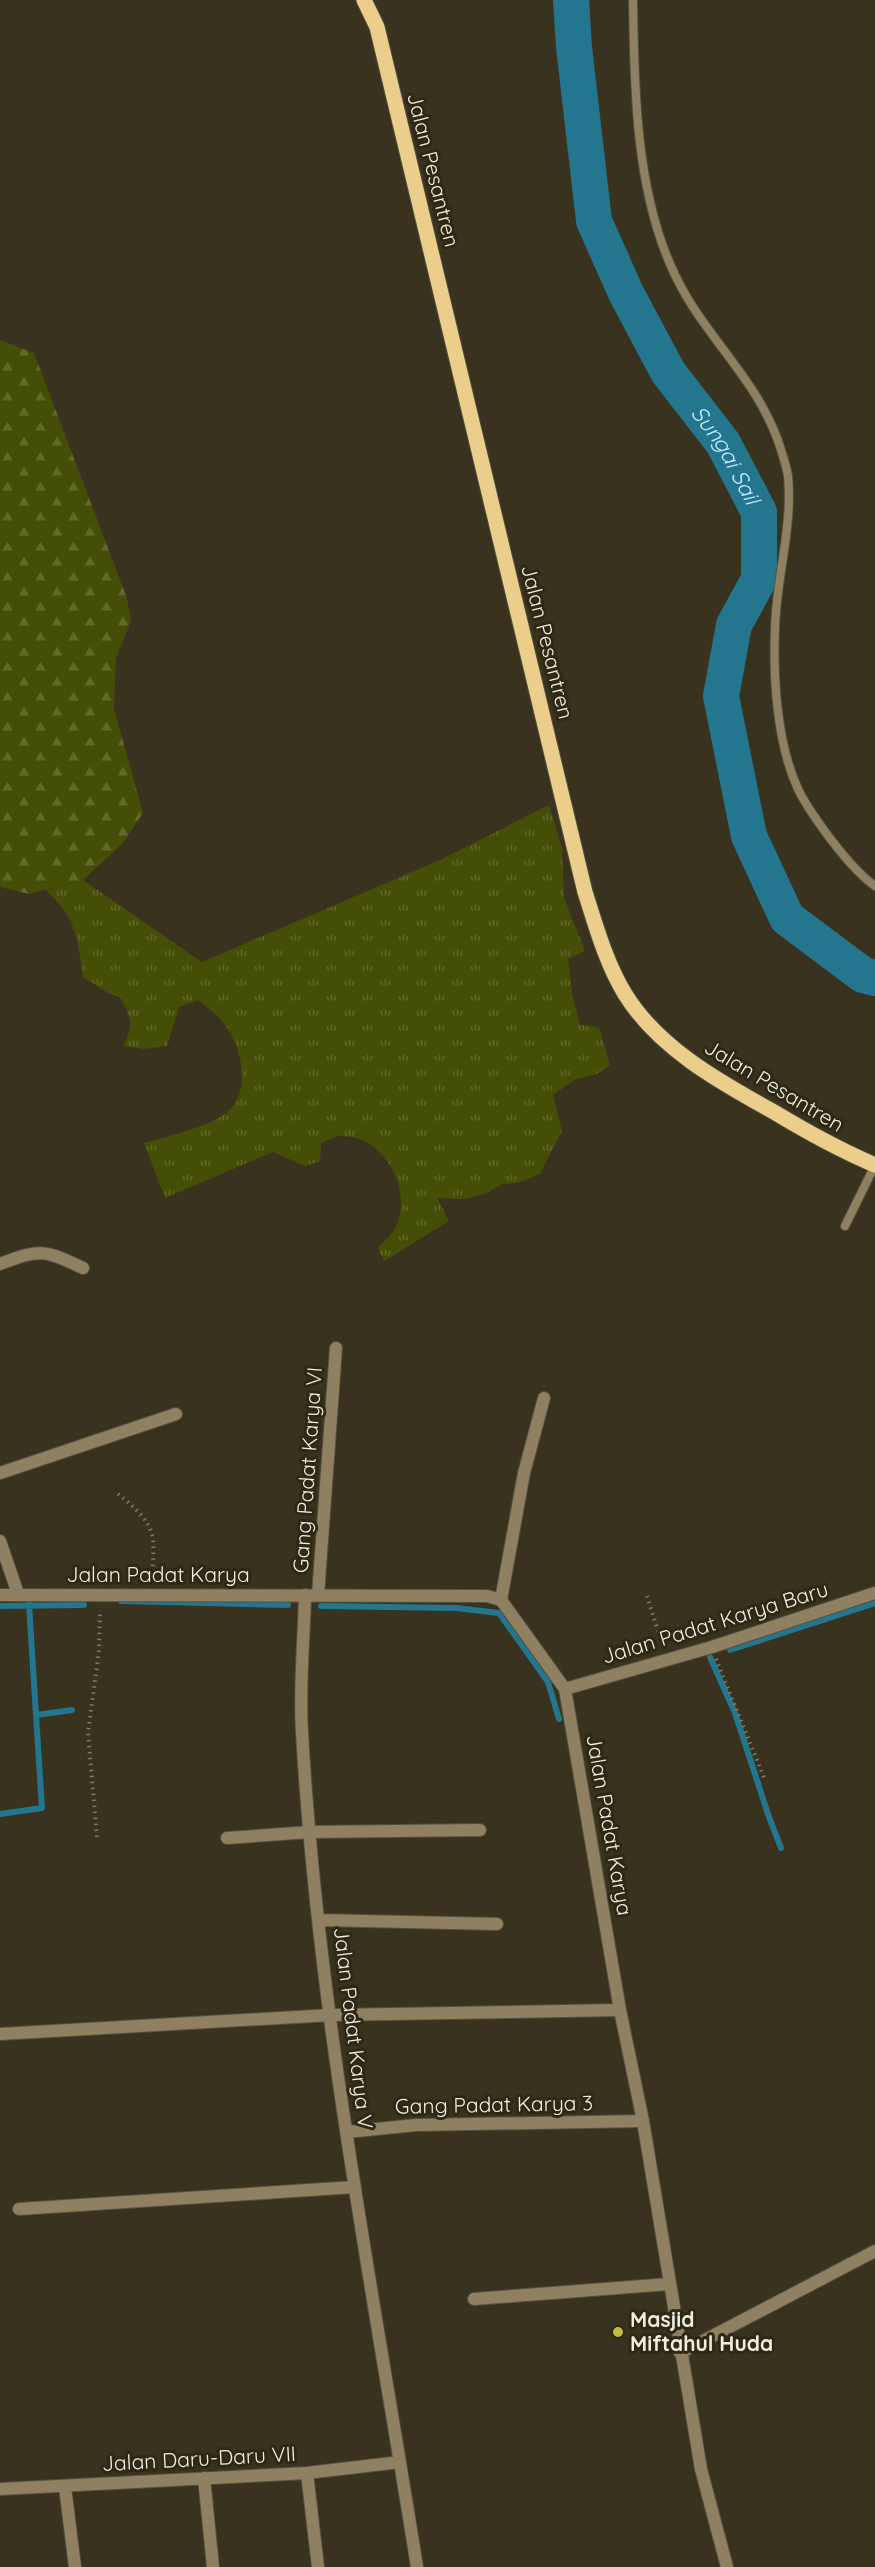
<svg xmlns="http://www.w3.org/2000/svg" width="875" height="2567" viewBox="0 0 875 2567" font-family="Quicksand,sans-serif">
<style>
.grass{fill:url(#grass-tufts)}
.forest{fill:url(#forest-firs)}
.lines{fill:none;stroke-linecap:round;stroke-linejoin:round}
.stream{stroke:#24758e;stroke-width:6}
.river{stroke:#24758e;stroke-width:36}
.service-casing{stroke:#55503d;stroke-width:10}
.minor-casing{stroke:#55503d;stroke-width:14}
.tertiary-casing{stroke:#55503d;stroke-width:14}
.primary-casing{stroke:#55503d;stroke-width:17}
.path{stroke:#7e7968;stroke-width:4;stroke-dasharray:1.5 4.5;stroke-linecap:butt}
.service{stroke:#8e8061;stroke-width:8}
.minor{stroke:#8e8061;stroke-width:12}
.tertiary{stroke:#8e8061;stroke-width:12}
.primary{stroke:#ebce8c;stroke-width:15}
.poi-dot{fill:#c2bd3f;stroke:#2e2814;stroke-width:2}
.labels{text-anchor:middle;stroke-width:6;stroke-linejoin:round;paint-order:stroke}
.street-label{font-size:21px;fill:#f0ecdf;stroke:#2e2814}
.poi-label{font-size:21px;font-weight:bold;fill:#f0ecdf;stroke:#2e2814;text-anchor:start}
.water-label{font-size:22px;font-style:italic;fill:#bdedfe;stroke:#2e2814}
</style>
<defs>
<pattern id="grass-tufts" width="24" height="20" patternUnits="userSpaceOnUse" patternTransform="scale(1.5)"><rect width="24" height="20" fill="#454e07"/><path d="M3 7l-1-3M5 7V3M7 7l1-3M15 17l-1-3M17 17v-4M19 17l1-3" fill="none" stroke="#60682b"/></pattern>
<pattern id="forest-firs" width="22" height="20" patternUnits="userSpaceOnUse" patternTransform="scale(1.5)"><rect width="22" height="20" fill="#454e07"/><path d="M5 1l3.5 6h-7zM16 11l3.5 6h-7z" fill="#60682b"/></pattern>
</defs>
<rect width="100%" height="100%" fill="#38321e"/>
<path class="grass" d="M549 805 562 848 564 898 585 951 568 959 572 993 580 1025 599 1027 610 1065 597 1074 576 1079 553 1095 562 1131 540 1174 518 1183 502 1184 485 1194 464 1199 437 1198 449 1221 384 1261 378 1248C384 1241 393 1234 396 1226 412 1193 388 1144 352 1137 348 1137 342 1135 338 1136 333 1137 327 1141 321 1143L320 1161 305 1166 273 1152 165 1198 144 1143C166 1137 208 1127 226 1113 254 1092 241 1040 219 1018 213 1011 205 1006 198 1000L179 1007 167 1046 143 1049 123 1046C134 1025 131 1018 120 997L110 994 83 977C77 936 77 920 46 890L83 880 202 962 440 860Z"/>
<path class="forest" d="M0 340 34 353 127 598 131 622 116 658 114 709 143 813 123 843 83 880 29 894 0 887Z"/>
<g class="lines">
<path class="stream" d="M121 1601 288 1605
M29 1604 36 1715 72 1710
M0 1606 84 1605
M321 1606 456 1608 499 1613 548 1682 559 1719
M730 1650 875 1603
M710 1657 735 1713 769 1817 781 1848
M0 1814 42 1808 36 1715"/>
<path class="river" id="s1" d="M571 0 574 47 594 221 626 293 668 372 723 443 759 512V579L734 625 721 696 749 836 787 918 863 975 875 978"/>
<g class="service-casing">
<path id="service" d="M633 0C634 90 636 196 676 277 707 341 761 381 782 453 784 460 787 469 788 476 793 528 776 578 775 629 773 678 777 744 798 789 806 806 818 822 829 837 843 855 857 873 875 886
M845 1226 875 1165"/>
</g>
<g class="minor-casing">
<path id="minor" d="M0 1264C41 1248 44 1250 83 1268
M0 1473 176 1414
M0 1541 18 1594
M305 1595C304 1640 299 1687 302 1732 318 2013 373 2290 417 2567
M318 1595 336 1348
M501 1600 524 1473 544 1398
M565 1689 712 1647 875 1593
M227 1838 310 1832 480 1830
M319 1920 497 1924
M0 2034 331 2015 620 2010
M347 2132 416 2125 643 2121
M19 2209 355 2187
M474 2299 669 2284
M680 2353 875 2251
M307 2473 318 2567
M204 2478 213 2567
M65 2487 75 2567
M0 2489 307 2473 400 2462"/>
</g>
<g class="tertiary-casing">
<path id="tertiary" d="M0 1595 487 1596 501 1600 565 1689 620 2010 643 2121 701 2469 727 2567"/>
</g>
<g class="primary-casing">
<path id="primary" d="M364 0 377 27 585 892C596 926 606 963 625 994 658 1048 720 1082 774 1112 807 1132 840 1150 875 1165"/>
</g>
<path class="path" d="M118 1494C157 1525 156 1534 151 1582
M647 1596 663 1647
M716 1659 765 1780
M97 1837 88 1733 99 1650 100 1610"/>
<use href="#service" class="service"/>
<use href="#minor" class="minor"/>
<use href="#tertiary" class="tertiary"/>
<use href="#primary" class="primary"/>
</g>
<circle class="poi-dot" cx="618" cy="2332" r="6"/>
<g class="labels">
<g class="street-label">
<text transform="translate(433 170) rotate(76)" y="7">Jalan Pesantren</text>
<text transform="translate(547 642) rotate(76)" y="7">Jalan Pesantren</text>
<text transform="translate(774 1086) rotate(31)" y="7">Jalan Pesantren</text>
<text transform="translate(308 1470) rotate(-86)" y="7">Gang Padat Karya VI</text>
<text x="158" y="1582">Jalan Padat Karya</text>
<text transform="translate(715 1623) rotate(-17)" y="7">Jalan Padat Karya Baru</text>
<text transform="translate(609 1825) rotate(80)" y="7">Jalan Padat Karya</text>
<text transform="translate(353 2028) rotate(83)" y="7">Jalan Padat Karya V</text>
<text transform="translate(494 2105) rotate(-1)" y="7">Gang Padat Karya 3</text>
<text transform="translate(199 2459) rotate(-3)" y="7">Jalan Daru-Daru VII</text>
</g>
<g class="poi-label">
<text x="630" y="2327">Masjid<tspan x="630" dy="24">Miftahul Huda</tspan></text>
</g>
<g class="water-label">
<text dy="8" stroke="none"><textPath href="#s1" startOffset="492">Sungai Sail</textPath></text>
</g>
</g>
</svg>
